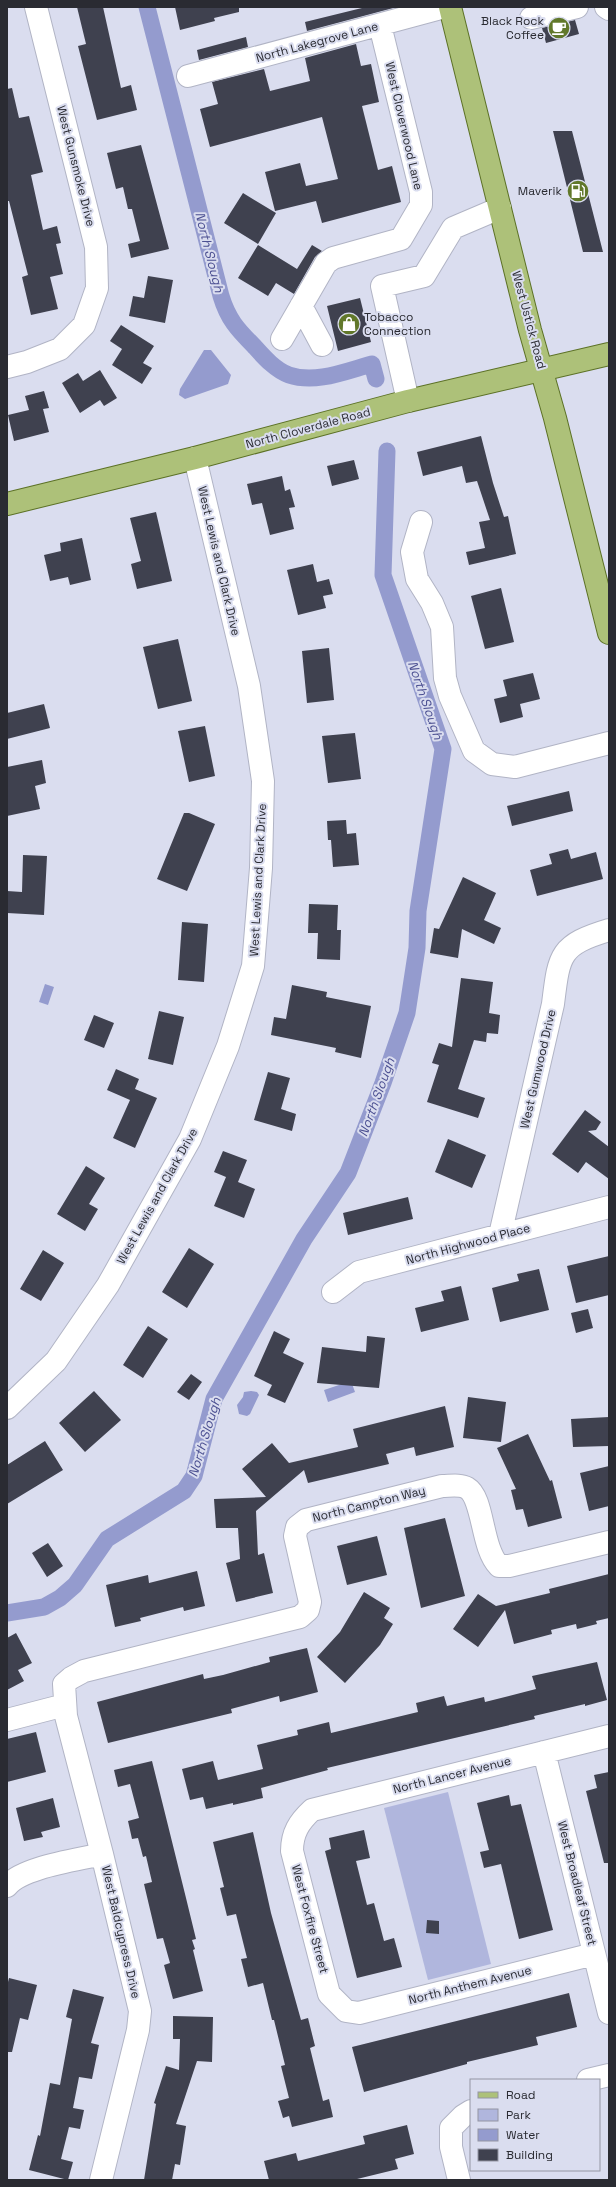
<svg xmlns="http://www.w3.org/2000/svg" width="616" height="2187" viewBox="0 0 616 2187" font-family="'Space Grotesk',sans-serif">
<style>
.green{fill:#b0b6dd}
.water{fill:#949bce}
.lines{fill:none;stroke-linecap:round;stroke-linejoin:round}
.canal{stroke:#949bce;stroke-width:17}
.building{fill:#3f414f}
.minor-casing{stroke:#b1b4c5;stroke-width:24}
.major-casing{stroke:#5c7126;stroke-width:24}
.minor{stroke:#fff;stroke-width:22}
.major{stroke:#adc179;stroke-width:22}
.labels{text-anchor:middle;stroke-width:4;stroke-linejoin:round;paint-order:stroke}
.poi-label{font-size:12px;fill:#2a2b32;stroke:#daddef;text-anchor:end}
.street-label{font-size:12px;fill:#2a2b32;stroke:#daddef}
.water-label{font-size:13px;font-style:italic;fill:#4b4f91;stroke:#daddef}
</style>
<rect width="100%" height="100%" fill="#daddef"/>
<path class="green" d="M448 1792 491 1964 428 1980 384 1808Z"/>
<path class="water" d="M204 350H211L231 375 228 384 185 399 179 395 180 389Z
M45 984 54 987 48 1005 39 1002Z
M351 1381 355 1392 328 1402 324 1390Z
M251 1391 257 1392 259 1395 250 1414 247 1416 239 1414 237 1405 243 1397 244 1392Z"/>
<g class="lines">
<path class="canal" d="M147 7 221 296C228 319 237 329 254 346 263 356 275 370 289 375 316 384 346 371 372 364L376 379
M7 1613 44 1607 60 1598 75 1585 107 1539 184 1491 194 1476 214 1399 304 1239 348 1173 383 1083 407 1013 417 948 418 911 443 749 383 575 387 451"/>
</g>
<path class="building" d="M77 7H103L121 88 131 85 137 110 97 120 78 46 86 44Z
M175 7H239V12L214 18 215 21 180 30Z
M366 7H397L307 31 305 22Z
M575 20 579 34 546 43 542 28Z
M246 37 248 47 199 60 197 50Z
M356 44 361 66 371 64 379 102 362 106 378 170 392 166 401 202 322 223 316 201 275 211 265 172 300 163 306 186 338 179 322 117 210 147 200 109 218 104 212 82 264 69 270 91 310 81 305 58Z
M12 88 19 118 29 116 43 172 31 175 43 230 57 226 61 243 56 244 63 274 50 277 58 309 31 315 22 277 28 275 9 201H7V89Z
M553 131H572L603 252H583Z
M141 145 169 249 131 258 128 244 140 241 132 209H128L123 187 116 189 107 153Z
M243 193 276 213 258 244 224 223Z
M258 245 297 269 312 245 322 251 315 257 294 294 276 283 268 296 238 278Z
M148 276 173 280 165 323 129 316 133 296 144 298Z
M360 298 371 342 338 351 327 306Z
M121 325 154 346 143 363 152 368 142 384 112 365 122 349 110 341Z
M100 370 117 398 104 406 100 400 80 413 62 383 78 373 83 381Z
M44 391 49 408 43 409 49 432 14 441 8 415 29 410 25 396Z
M481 436 493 483 504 517 508 516 516 554 469 565 466 552 485 548 479 522 490 520 477 481 466 483 462 466 423 476 417 452Z
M354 460 359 479 332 486 327 466Z
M282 476 285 491 290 489 295 507 289 508 294 529 270 535 262 503 252 505 247 484Z
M156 512 172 581 137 589 131 564 141 561 130 518Z
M82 538 91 580 70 585 68 577 50 581 44 555 61 551 60 543Z
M313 564 317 582 329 579 333 594 323 596 326 608 298 615 287 570Z
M501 588 514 642 485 649 471 596Z
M178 639 192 701 158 709 143 647Z
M329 648 334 700 307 703 302 651Z
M533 673 540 699 520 704 523 717 500 723 494 699 507 696 503 680Z
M44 704 50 728 7 739V713Z
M205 726 215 776 189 782 178 731Z
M355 733 361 779 328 783 322 736Z
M42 760 46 783 35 786 40 809 7 816V767Z
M569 791 573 811 512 826 507 806Z
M184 813H189L215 824 187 891 157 879Z
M346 820 347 834 356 833 359 865 333 867 331 840H328L327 821Z
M568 849 571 859 596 852 603 879 537 896 530 870 552 864 549 854Z
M23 855 47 856 44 915 7 913V891L22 892Z
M463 877 496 893 484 920 501 928 494 944 462 929 458 958 430 953 434 928 439 929Z
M309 904 338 905 337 930H341L340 960 317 959 318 933H308Z
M182 922 208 924 204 982 178 980Z
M461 978 493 982 489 1013 500 1015 498 1034 487 1033 486 1042 474 1040 458 1089 485 1098 478 1118 427 1102 439 1065 432 1063 439 1043 452 1047Z
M292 985 327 992 326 997 371 1006 361 1058 335 1052 336 1048 271 1035 274 1017 286 1019Z
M159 1011 184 1017 173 1065 148 1059Z
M94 1015 114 1023 104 1048 84 1040Z
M116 1069 139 1079 135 1089 157 1098 135 1148 113 1138 130 1100 107 1090Z
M268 1072 290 1078 281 1109 296 1114 292 1131 254 1120Z
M585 1110 601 1122 596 1130 588 1131 609 1147V1179L586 1162 578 1173 552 1154Z
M448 1139 486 1155 472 1188 435 1172Z
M223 1151 247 1160 238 1182 255 1189 244 1218 214 1206 226 1177 214 1172Z
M86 1166 105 1178 89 1204 98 1209 85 1231 57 1214Z
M408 1197 413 1219 348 1235 343 1213Z
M189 1248 214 1264 187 1308 162 1292Z
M43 1250 64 1263 41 1301 20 1289Z
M609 1256V1295L576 1303 567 1266Z
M539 1269 549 1310 500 1322 492 1288 519 1281 517 1274Z
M461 1286 469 1320 421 1332 415 1308 444 1301 441 1291Z
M588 1309 593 1328 576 1333 571 1313Z
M148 1326 168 1339 143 1378 123 1365Z
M274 1331 290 1339 283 1353 304 1363 285 1403 267 1395 272 1385 254 1376Z
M367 1336 385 1338 379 1388 317 1383 322 1347 366 1352Z
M191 1374 202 1382 189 1400 177 1392Z
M94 1391 121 1420 85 1452 59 1423Z
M468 1397 506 1402 501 1442 463 1438Z
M445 1406 454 1447 416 1456 414 1447 386 1454 389 1464 308 1483 304 1470 256 1511 258 1555 264 1553 273 1593 236 1602 226 1563 240 1559 238 1528H216L214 1499 266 1497 242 1469 272 1443 289 1463 358 1447 353 1429Z
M609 1417V1446L573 1447 571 1419Z
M528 1434 550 1481 552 1480 562 1518 528 1527 523 1509 516 1510 511 1490 516 1489 497 1448Z
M45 1441 63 1470 7 1504V1465Z
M609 1466V1506L589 1511 580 1473Z
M445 1518 465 1596 421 1608 404 1528Z
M377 1536 387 1575 347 1585 337 1546Z
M48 1543 63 1566 47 1577 32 1553Z
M197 1571 205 1606 184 1611 183 1607 140 1618 141 1621 115 1627 106 1585 148 1575 149 1583Z
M609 1574V1618L596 1621 597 1624 577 1629 576 1624 551 1630 552 1634 514 1644 505 1610 478 1647 453 1629 478 1594 496 1606 550 1593 549 1589Z
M364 1592 390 1608 384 1618 393 1624 380 1645 345 1683 317 1657 340 1632Z
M16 1633 32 1663 18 1670 24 1681 7 1690V1638Z
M307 1648 318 1692 280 1702 279 1696 231 1709 232 1713 108 1743 97 1702 203 1674 204 1679 223 1675 270 1662 269 1657Z
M597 1662 607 1700 585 1706V1704L534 1716 535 1719 327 1768 328 1770 261 1788 263 1798 233 1805V1803L206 1809 203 1797 190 1800 182 1769 213 1761 218 1780 263 1769 257 1745 298 1735 297 1730 329 1722 331 1733 418 1712 416 1703 444 1696 447 1706 484 1697 485 1702 536 1689 532 1676Z
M36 1732 46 1772 7 1782V1739Z
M152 1761 186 1898 196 1939 192 1940 195 1949 193 1950 203 1991 173 1999 164 1965 170 1963 163 1938 157 1939 144 1884 152 1882 146 1856 143 1857 138 1838 132 1839 128 1821 139 1818 130 1784 118 1787 114 1770Z
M609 1772V1863H604L586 1791 597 1788 594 1775Z
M509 1795 511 1806 521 1804 553 1930 519 1939 501 1864 484 1868 480 1852 489 1850 477 1803Z
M53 1798 60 1827 41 1832 43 1837 24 1841 16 1808Z
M364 1830 370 1858 356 1861 367 1905 374 1903 384 1941 394 1938 402 1967 357 1978 325 1851 331 1849 329 1838Z
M253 1832 271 1913 301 2020 308 2018 315 2046 310 2048 323 2101 329 2099 333 2117 292 2127 289 2116 283 2118 278 2101 289 2098 281 2066 285 2065 274 2020H272L263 1983 248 1987 241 1959 247 1958 236 1914 227 1916 220 1888 224 1887 213 1842Z
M427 1920 439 1921V1934L426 1933Z
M9 1978 37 1985 28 2020 20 2018 12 2052H7V1986Z
M73 1989 104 1997 91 2043 99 2045 92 2079 79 2077 73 2108 84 2110 80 2129 69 2127 61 2159 73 2162 68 2180 29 2170 38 2135 40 2136 50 2083 60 2085 72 2019 66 2017Z
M569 1993 577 2027 536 2037 538 2045 467 2062V2064L364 2092 352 2047Z
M173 2016 213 2017 212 2062 197 2061 176 2124 186 2126 180 2165 175 2164 172 2180H144L156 2104 154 2103 166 2066 179 2070 180 2039H173Z
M407 2125 414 2154 395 2159 398 2169 353 2180H269L264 2161 296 2153 298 2161 365 2144 363 2136Z"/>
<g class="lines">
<g class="minor-casing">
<path id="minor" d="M606 7 609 9
M531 18 577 7
M188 76 445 7
M301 306 322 345
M282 339 326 263 333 258 401 239 421 205V192L380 25
M7 367 27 362 60 349 84 325 97 288 96 247 36 7
M408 401 382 286 424 276 453 228 500 208
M421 522 412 552 417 579 432 603 442 627 445 678 450 696 474 751 492 764 515 767 609 743
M500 1235 553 1004C559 955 559 945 609 930
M333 1292 359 1272 609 1207
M7 1408 56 1361 108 1285 190 1139 228 1046 253 966 261 868 263 781 249 686 195 458
M7 1720 65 1705
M544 1752 609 2013
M7 1886C22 1867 78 1860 102 1854
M594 1954 359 2013 346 2011 329 1994 292 1851C292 1833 299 1822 312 1810L609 1736
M588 2080 609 2075
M101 2180 138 2030 140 2011 102 1854 66 1716 64 1684 71 1678 84 1671 300 1617 308 1610 310 1602 295 1536 297 1527 306 1520 442 1486C450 1486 460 1484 467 1488 484 1498 481 1548 499 1566H509L609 1542
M459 2180 451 2147V2128L463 2116 471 2111"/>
</g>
<g class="major-casing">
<path id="major" d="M450 7 530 330 555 418 609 633
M7 504 195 458 408 401 609 354"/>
</g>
<use href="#minor" class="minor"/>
<use href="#major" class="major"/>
</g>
<defs>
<g id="cafe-disc" transform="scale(1.15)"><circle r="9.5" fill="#61782a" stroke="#daddef"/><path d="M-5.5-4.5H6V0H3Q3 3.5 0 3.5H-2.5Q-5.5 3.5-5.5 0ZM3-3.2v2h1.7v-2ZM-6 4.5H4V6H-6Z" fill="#fff"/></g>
<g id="fuel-disc" transform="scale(1.15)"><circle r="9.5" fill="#61782a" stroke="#daddef"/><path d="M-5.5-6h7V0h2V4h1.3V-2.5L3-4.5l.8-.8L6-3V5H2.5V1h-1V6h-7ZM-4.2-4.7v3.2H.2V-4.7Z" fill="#fff"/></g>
<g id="shop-disc" transform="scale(1.15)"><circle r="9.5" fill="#61782a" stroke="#daddef"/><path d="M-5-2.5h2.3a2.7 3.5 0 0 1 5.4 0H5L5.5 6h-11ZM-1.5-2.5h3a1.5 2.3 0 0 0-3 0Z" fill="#fff"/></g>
</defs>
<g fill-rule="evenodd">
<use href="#cafe-disc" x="559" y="28"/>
<use href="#fuel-disc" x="578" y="191"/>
<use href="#shop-disc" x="349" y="324"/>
</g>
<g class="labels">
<g class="poi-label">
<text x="544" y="25">Black Rock<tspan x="544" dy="14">Coffee</tspan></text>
<text x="562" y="195">Maverik</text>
<text x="364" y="321" text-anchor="start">Tobacco<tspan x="364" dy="14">Connection</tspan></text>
</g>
<g class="street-label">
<text transform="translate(317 42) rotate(-15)" y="4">North Lakegrove Lane</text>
<text transform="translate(404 126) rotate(77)" y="4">West Cloverwood Lane</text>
<text transform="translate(76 166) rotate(76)" y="4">West Gunsmoke Drive</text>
<text transform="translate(529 320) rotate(75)" y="4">West Ustick Road</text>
<text transform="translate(308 428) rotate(-15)" y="4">North Cloverdale Road</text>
<text transform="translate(219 561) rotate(77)" y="4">West Lewis and Clark Drive</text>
<text transform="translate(258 880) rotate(-87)" y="4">West Lewis and Clark Drive</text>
<text transform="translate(538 1069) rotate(-77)" y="4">West Gumwood Drive</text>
<text transform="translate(157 1196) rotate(-61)" y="4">West Lewis and Clark Drive</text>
<text transform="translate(468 1244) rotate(-15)" y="4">North Highwood Place</text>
<text transform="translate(369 1504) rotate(-14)" y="4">North Campton Way</text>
<text transform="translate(452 1775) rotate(-14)" y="4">North Lancer Avenue</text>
<text transform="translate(577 1883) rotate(76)" y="4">West Broadleaf Street</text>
<text transform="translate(310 1919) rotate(75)" y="4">West Foxfire Street</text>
<text transform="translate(121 1932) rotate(77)" y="4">West Baldcypress Drive</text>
<text transform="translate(470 1985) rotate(-14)" y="4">North Anthem Avenue</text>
</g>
<g class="water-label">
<text transform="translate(210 252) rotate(76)" y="5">North Slough</text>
<text transform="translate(426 700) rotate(71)" y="5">North Slough</text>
<text transform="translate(376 1097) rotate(-70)" y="5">North Slough</text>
<text transform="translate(204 1437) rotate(-73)" y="5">North Slough</text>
</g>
</g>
<rect width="616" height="2187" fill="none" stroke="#2a2b32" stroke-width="16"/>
<rect x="470" y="2079" width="130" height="92" fill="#daddef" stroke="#9496a3"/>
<rect x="478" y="2092" width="20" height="6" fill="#adc179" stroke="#9496a3"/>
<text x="506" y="2099" font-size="12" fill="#2a2b32">Road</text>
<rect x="478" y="2109" width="20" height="12" fill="#b0b6dd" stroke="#9496a3"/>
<text x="506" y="2119" font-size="12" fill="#2a2b32">Park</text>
<rect x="478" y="2129" width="20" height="12" fill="#949bce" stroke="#9496a3"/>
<text x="506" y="2139" font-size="12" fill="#2a2b32">Water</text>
<rect x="478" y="2149" width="20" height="12" fill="#3f414f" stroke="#9496a3"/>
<text x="506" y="2159" font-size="12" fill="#2a2b32">Building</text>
</svg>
